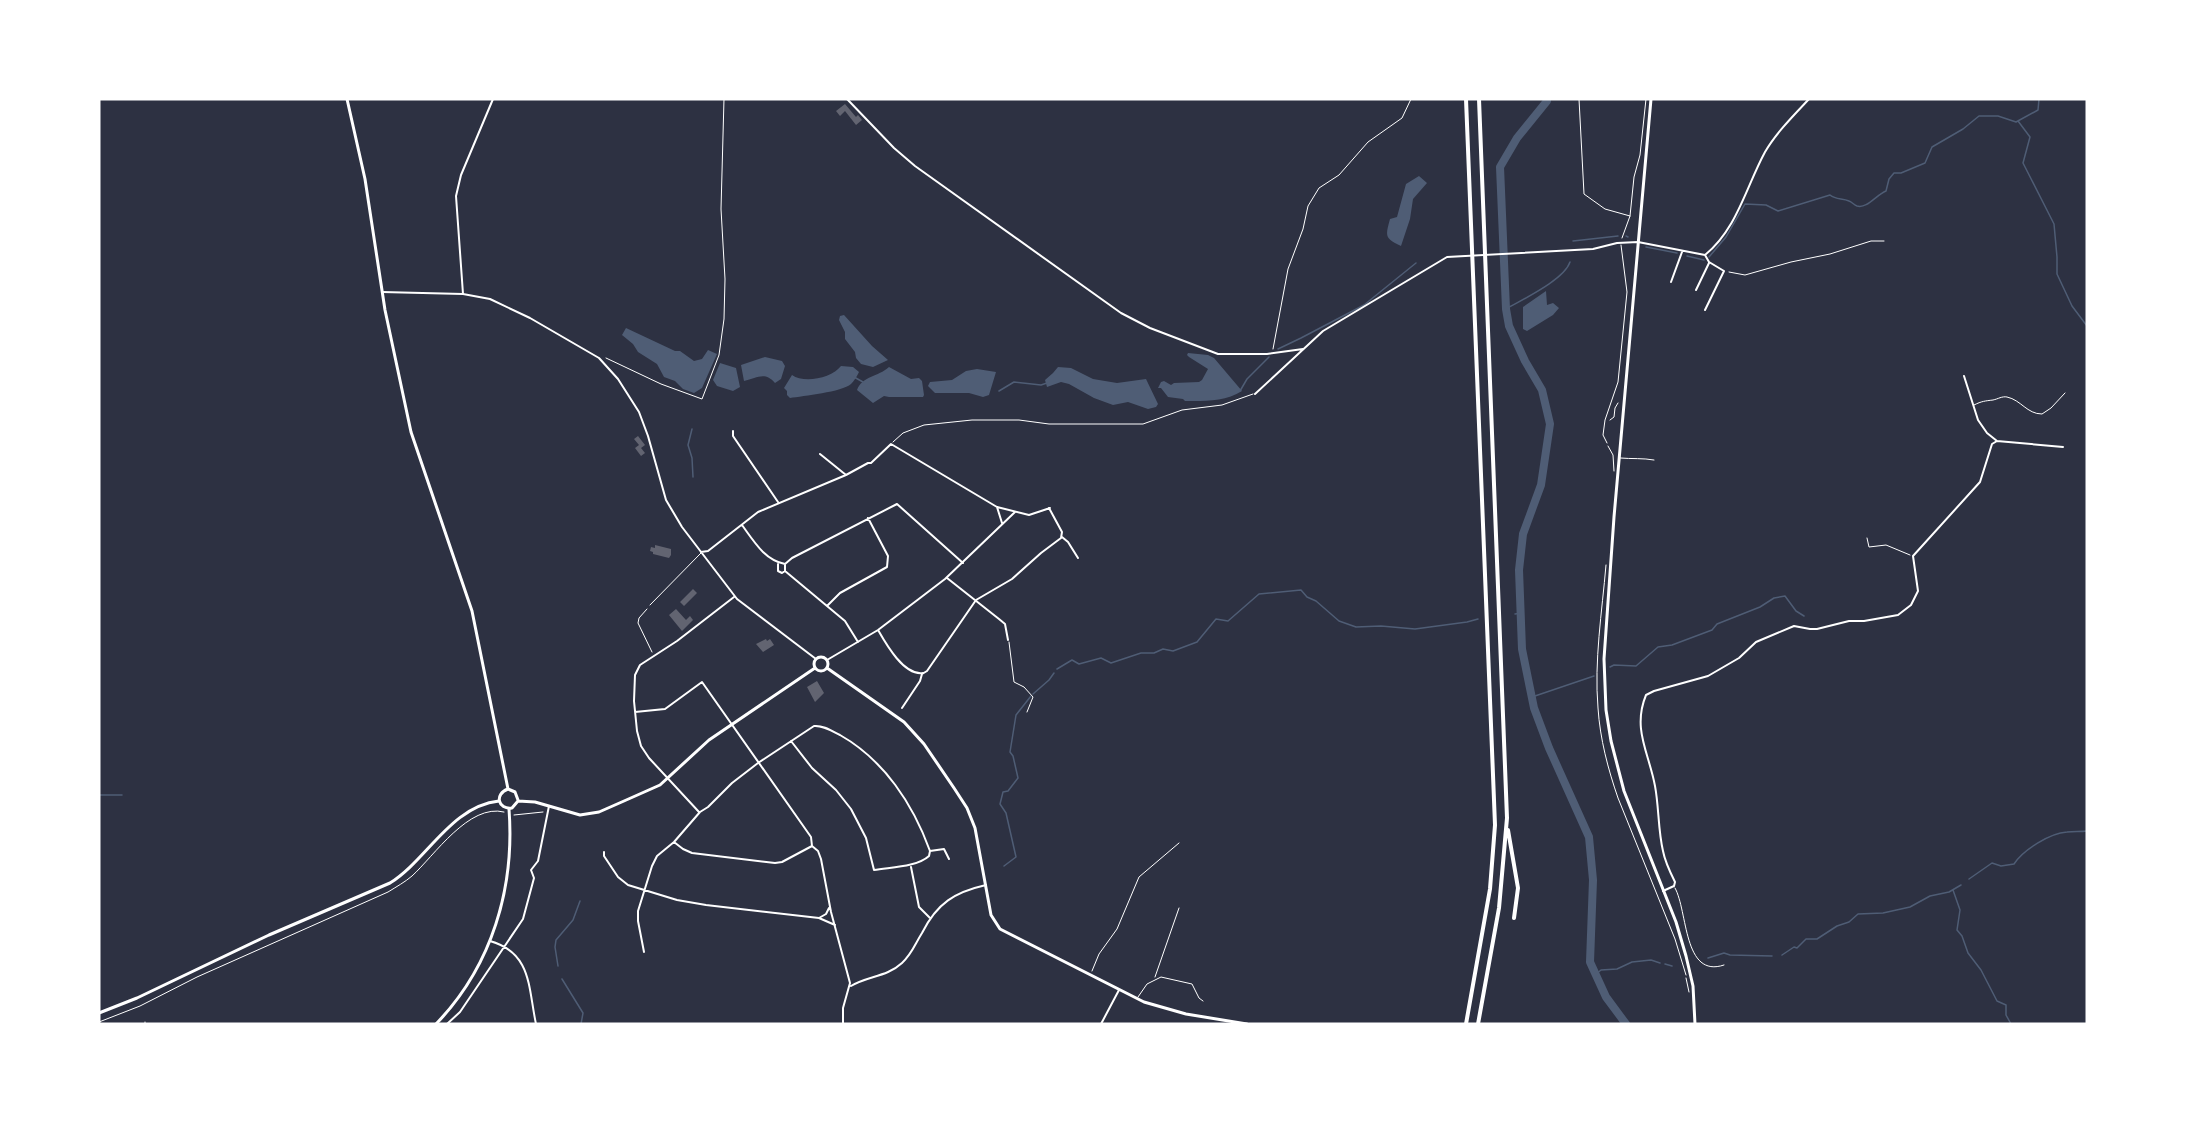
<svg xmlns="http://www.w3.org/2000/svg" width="2186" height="1123" viewBox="0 0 2186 1123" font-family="'Alegreya Sans',sans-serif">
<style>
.water{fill:#4f5d75}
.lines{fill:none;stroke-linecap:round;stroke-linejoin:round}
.stream{stroke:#4f5d75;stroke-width:1.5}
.river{stroke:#4f5d75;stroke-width:8}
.building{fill:#626471}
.path{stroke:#fff;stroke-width:1}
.service{stroke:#fff;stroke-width:1}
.minor{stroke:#fff;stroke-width:2}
.tertiary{stroke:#fff;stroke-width:3}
.secondary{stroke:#fff;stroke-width:3}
.motorway{stroke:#fff;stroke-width:4}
</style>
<rect width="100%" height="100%" fill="#2d3142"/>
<path class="water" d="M1419 176 1427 183 1413 199 1410 219 1401 246C1385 238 1385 237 1390 219L1397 217 1406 184Z
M1546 291 1547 305 1553 303 1559 308 1553 315 1527 331 1523 329V307Z
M844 315 872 346 888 360 873 367 861 364 856 358 855 352 845 339V332L839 320 840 316Z
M626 328 675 351H680L694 361 702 359 708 350 717 354 702 388 694 393 683 389 675 381 664 377 657 364 638 352 633 344 622 335Z
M1188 353 1208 355 1214 358 1242 391C1225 402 1204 401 1185 401L1183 399 1168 397 1161 388H1158L1161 382 1164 381 1171 385 1174 383 1199 382 1202 380 1208 369 1189 357 1187 355Z
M765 357 782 361 785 366 781 379 775 383C765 371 757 378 744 381L741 365Z
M720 363 736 368 740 387 733 391 717 386 713 380Z
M841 366 853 367 859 372C857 376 854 381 851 384 842 392 803 396 790 398L787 395V391L784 388 792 375C804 384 832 378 841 366Z
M889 367 911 379 919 378 922 381 924 395 923 397H889L884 396 873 403 857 390C862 376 878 377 889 367Z
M1058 367 1071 368 1093 379 1117 383 1146 379 1158 404 1156 407 1148 409 1128 402 1113 405 1094 398 1069 384 1061 382 1047 387 1045 380 1053 373Z
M977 369 996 372 989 395 983 397 969 393H935L928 386 930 382 952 380 966 371Z"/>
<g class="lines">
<path class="stream" d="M2018 121 2030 137 2023 163 2054 224 2057 257V274L2072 306 2087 326
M1626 236 1628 237
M1573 241 1618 236
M1646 247 1677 253
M1687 256 1704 260
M1709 257 1726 237 1745 204 1766 205 1778 211 1830 195C1836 200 1842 198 1849 201 1852 202 1854 205 1857 206 1867 209 1876 195 1886 191L1889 179 1894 173H1901L1925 163 1932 147 1963 129 1979 116H1998L2016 122 2038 110 2039 99
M1506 309C1523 299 1564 280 1570 262
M1278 349 1301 338 1364 305 1416 263
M854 377 863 382
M999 391 1014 382 1041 385 1047 383
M1240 391 1247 379 1269 357
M692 429 688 445 692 458 693 477
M1515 614 1521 613
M1610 667 1614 665 1636 666 1658 647 1672 645 1712 630 1717 624 1760 607 1774 598 1785 596 1796 611 1804 616
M1057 669 1072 660 1079 664 1101 658 1111 663 1141 653H1154L1163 649 1173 651 1197 642 1216 619 1228 621 1259 594 1301 590 1307 597 1316 601 1339 621 1356 627 1381 626 1415 629 1467 622 1478 619
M1033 694 1049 680 1054 673
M1532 697 1594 676
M99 795H122
M1004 866 1016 857 1006 813 1000 804 1003 792 1008 791 1018 778 1013 756 1010 752 1016 715 1031 696
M1969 879 1992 863 2001 866 2014 864C2023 850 2050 833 2067 832 2074 831 2080 832 2087 831
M1953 890 1960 910 1957 930 1962 936 1968 953 1981 970 1997 1001 2006 1005V1015L2011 1024
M1782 955 1794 947 1797 948 1806 939H1817L1837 926 1849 922 1858 914 1883 913 1910 907 1930 896 1949 892 1961 885
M1708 958 1724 953 1730 955 1772 956
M1665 964 1672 966
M558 966 555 947 556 940 573 920 580 901
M1595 975 1601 970 1617 969 1632 962 1651 960 1660 963
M562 979 583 1013 581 1024"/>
<path class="river" d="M1547 99V101L1517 138 1500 167 1506 309 1509 326 1525 361 1542 390 1550 424 1541 485 1523 534 1519 570 1522 649 1534 708 1549 748 1589 837 1593 880 1590 962 1606 997 1626 1024"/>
</g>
<path class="building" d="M845 104 856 117 858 115 862 120 856 125 845 111 840 116 836 111Z
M638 436 645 445 641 448 645 453 641 456 635 448 639 445 634 439Z
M655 545 671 549V555L669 558 653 554V552L650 551 651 547 655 548Z
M693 589 697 593 684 606 680 602Z
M676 609 686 620 690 616 693 620 682 631 669 615Z
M766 639 767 641 770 639 774 645 763 652 756 644Z
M817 681 824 693 815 702 807 687Z"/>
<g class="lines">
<path class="path" d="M1579 99 1584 194 1605 209 1630 216
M1622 238 1630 216 1634 177 1640 155 1646 99
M1729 272 1745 275 1791 262 1830 254 1871 241H1884
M1273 349 1288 269 1303 229 1308 206 1319 188 1339 175 1368 142 1402 118 1411 99
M606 358 661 384 702 399 719 355 724 319 725 279 721 209 724 99
M1610 420 1614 417 1615 408 1618 403
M1608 446 1613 455 1614 471
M1867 538 1869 547 1886 545 1910 555
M1606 565C1602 612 1594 661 1598 708 1600 739 1608 769 1618 798L1675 939 1686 975
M647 609 639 618 638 623 652 652
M514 815 543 812
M1092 971 1099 954 1117 929 1139 877 1179 843
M1686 978 1689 992
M99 1022 140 1006 197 977 388 892C396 887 405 882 412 876 434 856 469 803 504 812
M145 1024V1022"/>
<path class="service" d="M1974 405C1982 401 1985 401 1993 400 1998 399 2002 396 2007 397 2021 400 2027 414 2042 414L2051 408 2065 393
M893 442 903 433 924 425 972 420H1019L1049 424H1143L1182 410 1222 405 1253 394
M1607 443 1603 435 1605 420 1618 382 1627 292 1621 245
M1620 458C1632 459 1643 458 1654 460
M650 605 701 553
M1009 642 1014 682 1024 687 1033 697 1027 712
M1675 888C1688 911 1683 979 1724 965
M1155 977 1179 908
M1138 997 1147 984 1161 977 1192 984 1199 998 1203 1001"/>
<path class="minor" d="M847 99 894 148 915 166 1121 313 1150 328 1218 354H1267L1303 349
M1705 255C1737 229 1746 187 1765 152 1776 133 1794 115 1809 99
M1705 255 1709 262 1724 271 1705 310
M1671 282 1682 252
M1696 290 1709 263
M382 292 463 294 490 299 530 318 599 358 618 379 639 412 648 436 666 500 682 527 737 599 816 659
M463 294 456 196 461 175 493 99
M1964 376 1978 420 1987 433 1997 441 2063 447
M1255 394 1323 331 1447 257 1593 249 1617 243 1638 242 1705 255
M733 431V436L778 502
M820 454 846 475
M997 507 1002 523
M742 525C755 543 765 560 785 564V571L782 573 778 571V564
M1062 537 1068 542 1078 558
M701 552 708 551 758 512 846 475 868 463H871L891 444 997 507 1029 515 1050 508
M785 564 792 558 897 504 963 563
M785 571 845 621 858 642
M947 578 999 619 1005 624 1008 640
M827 606 840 593 887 567 888 556 868 518
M878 630C886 644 904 676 923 673
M827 660 878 630 945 579 1015 512
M902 708 920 681 922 674 927 671 976 600 1012 579 1041 553 1061 538 1062 532 1049 508
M635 712 665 709 702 682 811 837 812 846 818 851 821 859 831 912 850 983 843 1008V1024
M699 812 649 758 641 746 637 731 634 701 635 675 640 665 677 641 734 597
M674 842 683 849 692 853 775 863 782 862 812 846
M930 851 944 849 949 859
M604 852V856L618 877 628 885 677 900 706 905 819 918 835 925
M911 867 919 907 930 918
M1663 891 1674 886 1675 882C1670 872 1665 862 1663 851 1658 830 1659 807 1655 786 1649 753 1632 729 1646 695L1654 691 1708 676 1739 658 1756 642 1794 626 1810 629H1817L1849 621H1864L1898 615 1911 605 1918 591 1913 556 1980 482 1992 444 1997 441
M819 918 826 914 829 908
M490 941C532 953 528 987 536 1024
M644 952 638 921V911L652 866 657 856 674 842 700 812 708 807 732 783 758 763 814 726C823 725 832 731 840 735 884 760 913 804 930 851L929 856C917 867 891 867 874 870L866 838 851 809 836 790 812 768 791 741
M851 986C867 976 887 977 902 963 912 954 915 944 922 933 937 903 955 892 986 885
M447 1024 460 1012 523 919 534 878 531 870 538 861 549 806
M1101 1024 1119 990"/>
<path class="tertiary" d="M99 1013 137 998 269 935 390 883C427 860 451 806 499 801
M436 1024C492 966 515 888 509 809"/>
<path class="secondary" d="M347 99 365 179 385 310 411 432 472 611 508 789
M1651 99 1614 517 1604 659 1606 710 1611 741 1624 791 1676 922 1686 956 1693 986 1695 1024
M814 664a7 7 0 1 1 14 0a7 7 0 1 1-14 0Z
M827 668 904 722 924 744 954 788 967 808 975 828 991 915 1000 929 1144 1002 1186 1014 1247 1024
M508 789C494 794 498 810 512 808L518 801
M508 789 515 792 518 800
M518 801 535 802 580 815 599 812 624 801 660 785 709 740 815 668"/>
<path class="motorway" d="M1508 830 1518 888 1514 918
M1466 1024 1490 889 1495 825 1466 99
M1478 1024 1499 908 1507 818 1479 99"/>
</g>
<rect width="2186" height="1123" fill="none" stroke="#ffffff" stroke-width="201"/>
</svg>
